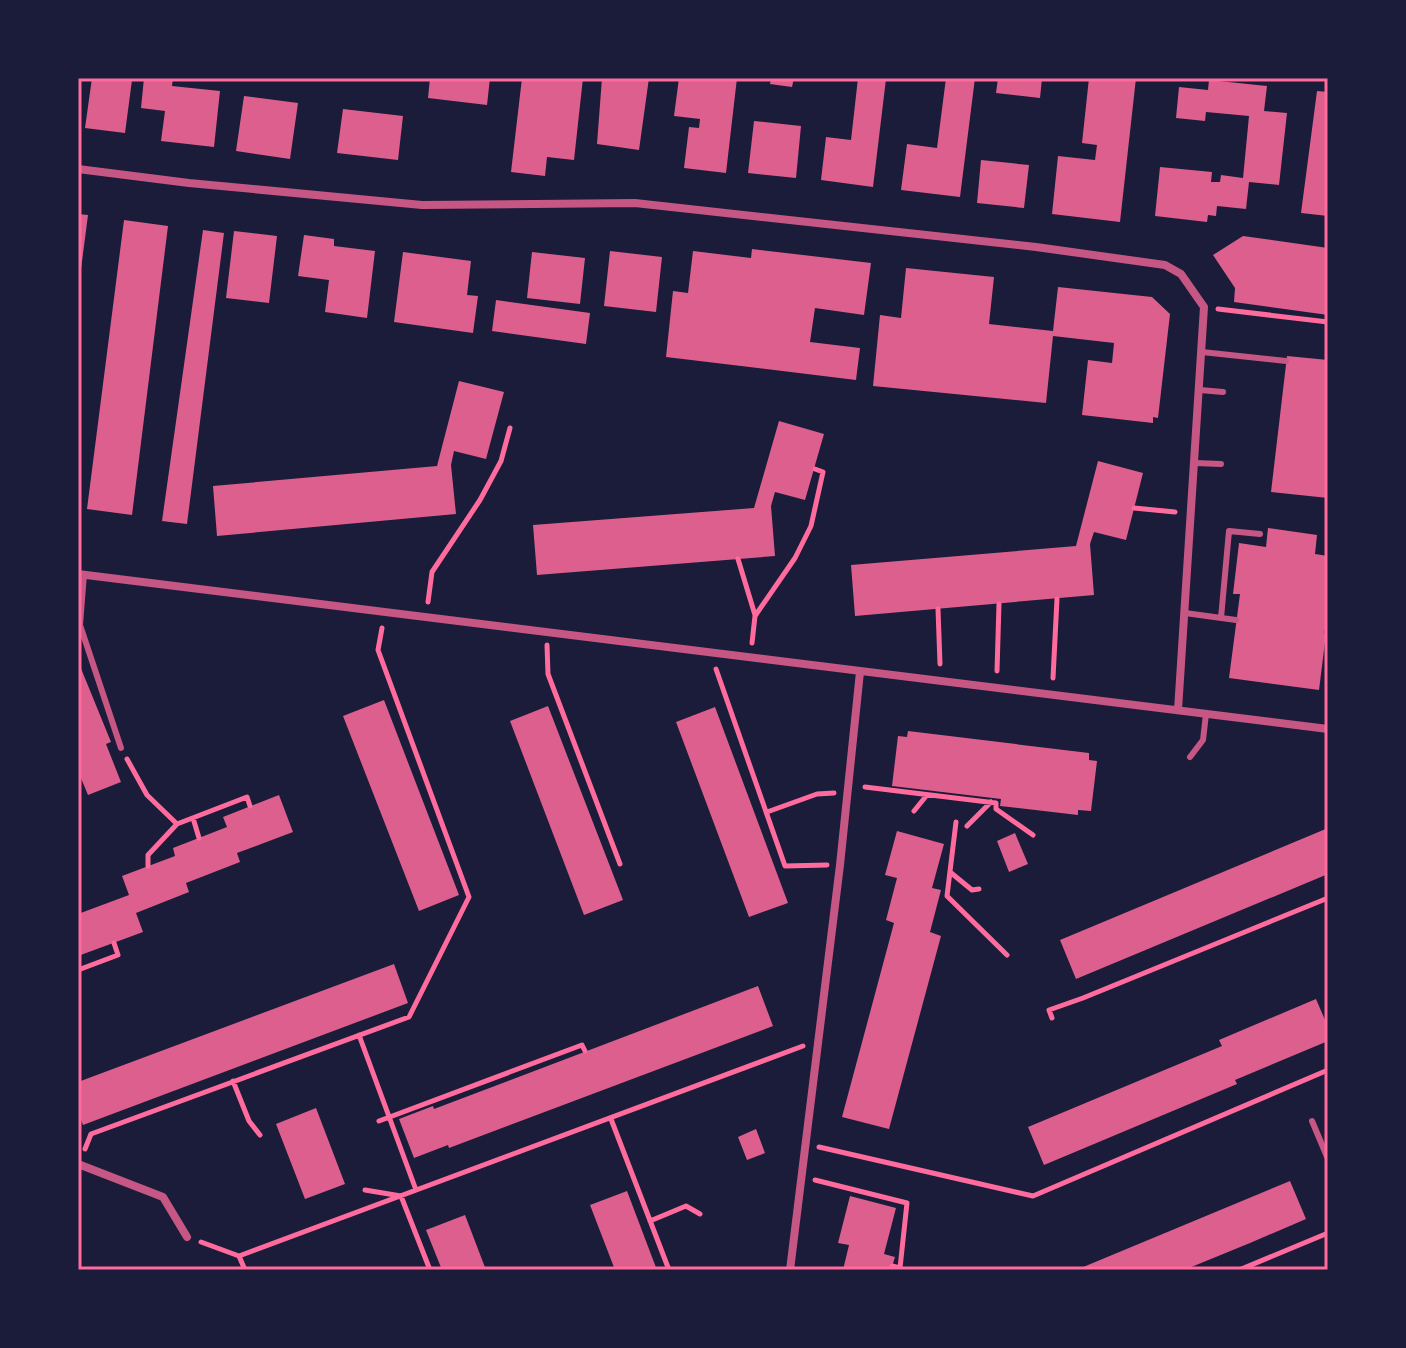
<svg xmlns="http://www.w3.org/2000/svg" width="1406" height="1348" viewBox="0 0 1406 1348" font-family="'Roboto Condensed',sans-serif">
<style>
.building{fill:#dd5f8e}
.lines{fill:none;stroke-linecap:round;stroke-linejoin:round}
.path{stroke:#ff6b9d;stroke-width:5}
.service{stroke:#c65784;stroke-width:6}
.minor{stroke:#c65784;stroke-width:8}
.neatline{fill:none;stroke:#ff6b9d;stroke-width:3}
</style>
<rect width="100%" height="100%" fill="#1b1b3a"/>
<path class="building" d="M92 78 132 80 125 133 85 128Z
M144 78H173L172 86 220 91 214 147 161 141 165 111 141 108Z
M430 78H490L487 105 428 98Z
M522 78H583L574 160 547 157 545 176 511 172Z
M602 78H649L639 150 597 144Z
M679 78H737L726 173 684 168 689 127 699 128 700 119 674 116Z
M771 78H794L792 87 770 84Z
M858 78 886 79 873 187 821 180 826 137 851 140Z
M946 78H975L960 197 901 190 907 144 937 148Z
M998 78H1042L1040 98 996 93Z
M1089 78H1136L1120 222 1052 214 1058 156 1095 160 1097 145 1082 143Z
M1209 80 1267 86 1264 111 1287 113 1279 185 1249 182 1246 209 1217 206 1216 216 1208 215 1207 222 1155 216 1160 167 1212 172 1211 182H1220L1221 175 1243 178 1249 116 1206 112 1205 121 1176 118 1179 87 1208 90Z
M1317 91 1328 92V216L1301 213Z
M244 96 298 103 290 159 236 151Z
M343 109 403 116 398 160 337 153Z
M754 121 801 126 796 178 748 173Z
M981 160 1029 165 1024 208 977 203Z
M78 214 88 215 80 277H78Z
M124 220 168 226 132 515 87 509Z
M203 230 224 233 187 524 162 521Z
M234 231 277 236 269 303 226 298Z
M304 235 334 239V246L375 251 367 318 325 312 329 280 298 276Z
M1243 236 1328 248V315L1234 302 1235 288 1213 255Z
M752 249 871 263 864 315 815 308 810 342 860 348 856 380 666 357 673 291 688 293 693 251 751 258Z
M610 251 662 257 656 312 604 306Z
M403 252 471 261 467 295 478 296 473 333 394 322Z
M532 252 585 258 580 304 527 298Z
M906 268 994 277 989 324 1053 331 1058 287 1152 297 1170 314 1158 418 1153 417V423L1082 415 1088 360 1112 363 1114 343 1053 336 1046 403 873 386 880 315 901 318Z
M496 300 590 313 586 344 492 331Z
M1287 356 1328 360V498L1271 492Z
M459 381 504 392 486 459 454 451 451 465 456 514 217 536 213 486 437 466Z
M779 421 824 434 805 500 775 492 771 506 775 556 537 575 533 525 754 508Z
M1098 461 1143 473 1126 540 1094 532 1090 544 1094 595 855 616 851 565 1076 546Z
M1268 528 1317 535 1315 554 1328 556V618L1319 690 1229 678 1240 594H1233L1239 543 1266 547Z
M78 666H80L111 742 106 744 121 782 88 795 78 771Z
M384 700 459 895 419 911 343 716Z
M548 706 623 900 584 915 510 721Z
M715 707 788 903 749 917 676 722Z
M908 731 1089 753V760L1097 761 1091 811 1078 810V815L1000 806 1001 799 892 786 898 736 907 737Z
M279 795 293 832 237 853 240 862 186 883 189 892 136 913 143 932 78 956V914L129 895 122 876 175 856 173 848 227 827 223 817Z
M1328 828V874L1076 979 1060 940Z
M897 831 944 844 932 888 941 890 930 932 941 936 889 1129 842 1117 894 923 886 920 897 878 885 875Z
M1015 833 1028 864 1009 872 997 841Z
M394 964 408 1003 83 1125 78 1112V1082Z
M758 986 773 1026 449 1148 448 1145 414 1158 399 1119 433 1106 434 1109Z
M1316 999 1328 1027V1041L1235 1080 1237 1084 1044 1165 1028 1127 1222 1046 1219 1040Z
M316 1108 345 1184 305 1199 276 1124Z
M756 1129 765 1153 747 1160 738 1137Z
M1290 1181 1306 1219 1250 1243 1184 1270H1076Z
M627 1191 652 1257 657 1270H615L590 1205Z
M850 1196 896 1208 884 1254 895 1257 891 1270H843L849 1245 838 1243Z
M465 1215 486 1270H442L426 1230Z"/>
<g class="lines">
<path class="path" d="M1218 309 1328 322
M1134 508 1175 512
M738 559 755 615
M428 602 432 572 480 500 501 461 510 428
M938 609 940 664
M752 643 755 616 795 558 811 526 823 472 815 469
M547 645 548 674 620 864
M716 669 785 866 827 865
M997 671 999 604
M1053 678 1057 599
M127 759 147 795 177 824 148 855V866
M865 787 996 803V809L1033 835
M914 811 927 795
M767 812 817 794 834 793
M193 818 199 838
M956 822 947 896 1007 955
M177 824 247 797 250 806
M967 826 991 802
M950 872 972 890 979 889
M78 970 118 955 114 943
M1052 1018 1049 1010 1083 998 1328 898
M359 1035 416 1190
M233 1081 249 1121 260 1135
M611 1119 669 1270
M379 1121 582 1045 585 1051
M819 1147 1033 1196 1328 1070
M85 1149 91 1134 409 1017 469 897 378 650 382 628
M815 1180 907 1203 900 1268 892 1266
M365 1190 401 1196 430 1270
M650 1221 686 1206 700 1214
M201 1242 239 1256 803 1046
M239 1256 245 1270
M1239 1270 1328 1233"/>
<path class="service" d="M1202 352 1286 361
M1200 390 1223 392
M1195 463 1221 464
M84 574 80 625 121 748
M1185 613 1236 620
M1221 618 1229 531 1260 534
M1326 632H1328
M1190 757 1203 740 1206 714
M1312 1121 1328 1159"/>
<path class="minor" d="M78 169 189 183 422 205 635 203 1036 247 1165 265 1181 274 1204 307 1178 710
M78 574 1328 729
M78 1164 163 1197 187 1237
M790 1270 840 865 860 672"/>
</g>
<rect width="1406" height="1348" fill="none" stroke="#1b1b3a" stroke-width="160"/>
<rect x="80" y="80" width="1246" height="1188" class="neatline"/>
</svg>
